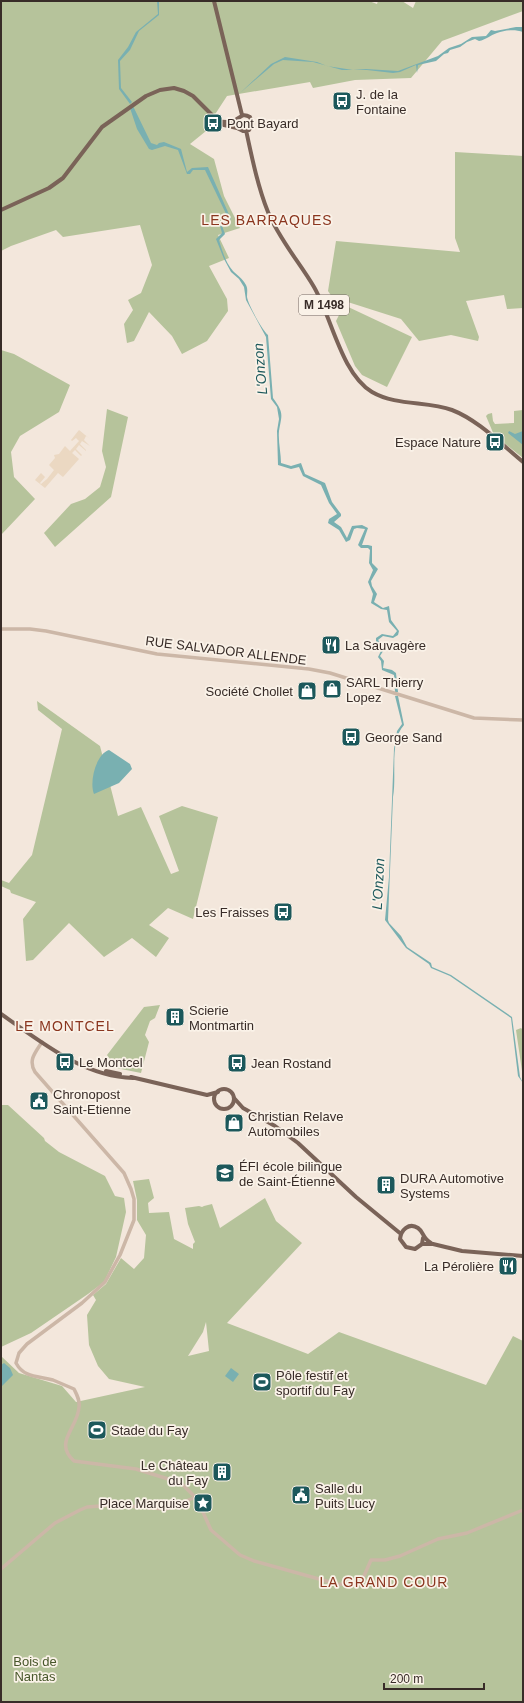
<svg xmlns="http://www.w3.org/2000/svg" width="524" height="1703" viewBox="0 0 524 1703" font-family="Arial,sans-serif">
<style>
.green{fill:#b6c39b;fill-rule:evenodd}
.plaza{fill:#ebd8c2}
.water{fill:#79b0b1}
.lines{fill:none;stroke-linecap:round;stroke-linejoin:round}
.minor{stroke:#ccb7a7;stroke-width:3.5}
.major{stroke:#7a6358;stroke-width:4}
.labels{text-anchor:middle;stroke-width:3.5;stroke-linejoin:round;paint-order:stroke}
.shield{fill:#faf2e8;stroke:#726762;stroke-width:1}
.shield-label{font-size:12px;font-weight:bold;fill:#382c28}
.poi-label{font-size:13px;fill:#382c28;stroke:#faf2e8;text-anchor:start}
.street-label{font-size:13px;fill:#382c28;stroke:#faf2e8}
.park-label{font-size:13px;fill:#48572b;stroke:#faf2e8}
.neighbourhood-label{font-size:14px;letter-spacing:1px;fill:#8a351e;stroke:#faf2e8}
.water-label{font-size:14px;font-style:italic;fill:#1c585b;stroke:#faf2e8}
</style>
<rect width="100%" height="100%" fill="#f3e7dc"/>
<path class="green" d="M1 1H369L377 4 378 1H402L413 8 416 1H523V11L442 41 411 78 355 80 313 88 310 82 227 96 212 119 214 128 206 131 190 144 214 159 224 196 240 228 218 235 229 258 209 266 227 299 228 311 207 341 182 354 172 336 149 312 134 341 127 343 124 324 133 310 128 300 141 293 152 265 140 225 63 237 56 230 11 246 1 251Z
M455 152 523 156V308L507 309 504 295 466 301 479 337 478 341 451 335 419 341 401 319 332 297 328 291 336 241 460 252 455 238Z
M344 305 412 337 387 387 362 375 355 366 336 321Z
M1 350 14 354 70 385 59 412 20 436 11 452 14 477 35 499 1 535Z
M107 409 128 417 111 497 55 547 44 533 71 504 85 499 100 487 106 467 102 451Z
M523 410V458L494 435 486 416 488 414 492 413 493 421 495 424 514 423V411Z
M37 701 100 746 118 816 141 807 171 874 179 871 159 816 182 806 218 817 193 919 168 908 149 925 169 938 156 957 132 938 104 957 69 923 33 960 26 961 23 919 36 902 11 893 10 890 1 886V880L9 883 32 855 62 729 38 710Z
M160 1005 155 1018 150 1021 145 1035 149 1042 141 1073 116 1068 107 1055 144 1007Z
M521 1028 523 1030 522 1071 516 1030Z
M1 1105H8L44 1138 45 1141 59 1152 105 1176 115 1196 124 1198 126 1212 116 1257 104 1282 88 1294 31 1333 1 1347Z
M149 1179 154 1198 148 1203 149 1213 169 1212 174 1239 193 1249V1244L195 1242 188 1224 185 1208 199 1206 202 1207 204 1206 212 1204 220 1228 265 1198 276 1221 302 1243 227 1323 308 1354 339 1332 486 1385 513 1336 523 1341V1702H1V1356L19 1373 62 1386 76 1402 145 1387 109 1379 98 1366 89 1345 87 1315 96 1300 93 1295 106 1284 121 1258 134 1269 144 1258 146 1235 137 1220V1200L133 1181ZM206 1322 209 1351 188 1356 203 1332Z"/>
<path class="plaza" d="M79 430 90 439 86 436 84 440 90 446 82 441 80 444 86 450V451L79 445 76 449 82 455 81 456 75 450 72 453 79 459 63 477 58 473 45 488 35 480 41 473 45 477 40 483 41 484 47 479 54 470 49 465 55 458 54 455 59 454 65 446 70 451 79 441 76 438 72 441 71 440Z"/>
<path class="water" d="M157 1H159V15L139 31 130 50 120 61 121 88 132 102 130 104 119 89 118 60 128 47 136 32 158 14Z
M516 27H523V32C515 29 505 30 497 33 490 35 486 40 479 41L475 39 467 42 460 47 450 50 448 53 444 54 436 61 418 65 417 73 416 65 400 72 393 73 367 70H342L313 62 283 60 274 64 240 93 271 64 285 57 317 62 327 66 353 70 366 69 398 71 438 56 449 48 461 44 472 37 486 36 491 30 495 31Z
M133 106 151 143 157 145 159 143 164 142 181 149 187 172 192 168 208 167 231 219 221 223 225 234 219 240C222 251 226 263 233 271 238 276 242 278 246 285 248 289 247 292 247 297 248 304 262 330 268 335L273 398C284 413 282 414 279 431 278 441 281 453 281 463L291 466 301 463 305 474 325 483 332 502 341 514V516L334 522 341 527 347 538 352 526 362 525 368 528 362 545H368L372 546V563L378 569 371 581 372 586 377 594 374 602 383 608 389 606 391 620 399 631 398 635 393 638 383 636 378 640 385 648 380 656 384 661 383 668 392 670 396 673 398 692H395L394 675 382 670 381 661 378 657 382 649 376 642V638L382 634 393 636 397 631 389 622 387 610 381 609 371 603 373 594 368 582 373 570 369 563 370 550 368 548H361L358 545 365 529 357 528 354 529 350 540 346 542 339 530 328 523 329 519 337 514 329 503 321 485 303 476 299 467 291 469 278 465 277 431 279 419 277 407 271 399 266 337 246 300 244 287 239 279 231 272 224 259 216 239 222 233 219 222 228 218 205 170H193L190 174H187L178 150 165 146 152 150 149 149 137 129 130 108Z
M509 431 515 434 523 431V445L508 433Z
M395 696H398L404 725C389 741 397 775 393 797L388 920 389 923 401 936 407 947 431 963 432 967 451 975 512 1017 520 1077 523 1083 518 1076 511 1018 450 976 431 968 429 964 406 948 385 920 389 877 394 749 397 731 402 724Z
M109 750 130 764 132 769 119 783 94 794C89 782 96 754 109 750Z
M4 1363 10 1368 13 1375 1 1387V1365Z
M231 1368 239 1374 233 1382 225 1376Z"/>
<g class="lines">
<path class="minor" d="M1 629H30L46 631 157 654 309 669 330 673 474 718 523 720
M42 1042C35 1053 28 1060 35 1072L124 1173 131 1189 134 1199V1220L120 1255 105 1282 82 1303 27 1344 19 1353 16 1363C24 1378 38 1376 53 1380 60 1383 67 1386 74 1389 77 1395 80 1400 79 1407 78 1428 53 1442 74 1461L136 1469 181 1483 197 1499 211 1530 240 1555 254 1561 337 1584 360 1585 371 1560H385L400 1556 438 1539 467 1533 523 1510
M1 1569 55 1523 80 1510 87 1507 113 1505 166 1509 196 1497"/>
<path class="major" d="M214 1 242 115
M246 130C252 158 258 187 268 212 279 239 300 263 314 287 332 318 341 373 372 392 396 406 427 401 452 410 478 420 501 444 523 462
M1 210 49 188 63 178 102 127 146 96 160 90 174 88 184 91 193 96 217 120 224 125 237 128 243 131 249 130 252 125 250 117C241 112 240 119 233 121 227 123 222 122 217 120
M1 1014C40 1041 83 1077 133 1078
M106 1071 120 1074
M131 1077 207 1095 218 1092
M214 1099a10 10 0 1 1 20 0a10 10 0 1 1-20 0Z
M234 1098 243 1108 275 1126 298 1143 356 1197 401 1234
M423 1238 422 1244 415 1249 406 1247 400 1239C401 1230 409 1222 418 1228 424 1232 422 1238 431 1243
M422 1244H433L462 1251 523 1256"/>
</g>
<defs>
<g id="bus-square" transform="scale(1)"><rect x="-9" y="-9" width="18" height="18" rx="4" fill="#1c585b" stroke="#faf2e8"/><path d="M-5-6H5V4H4V6H2V4H-2V6H-4V4H-5ZM-3.5-4V0h7V-4ZM-3.5 1.2v1.5H-2V1.2ZM2 1.2v1.5H3.5V1.2Z" fill="#fff"/></g>
<g id="restaurant-square" transform="scale(1)"><rect x="-9" y="-9" width="18" height="18" rx="4" fill="#1c585b" stroke="#faf2e8"/><path d="M-5-6h1v4h1v-4h1v4h1v-4h1v5L-1.5 .5V6h-2V.5L-5-1ZM5-6V6H3V1.5H1.5Q1.5-4 5-6Z" fill="#fff"/></g>
<g id="shop-square" transform="scale(1)"><rect x="-9" y="-9" width="18" height="18" rx="4" fill="#1c585b" stroke="#faf2e8"/><path d="M-5-2.5h2.3a2.7 3.5 0 0 1 5.4 0H5L5.5 6h-11ZM-1.5-2.5h3a1.5 2.3 0 0 0-3 0Z" fill="#fff"/></g>
<g id="building-square" transform="scale(1)"><rect x="-9" y="-9" width="18" height="18" rx="4" fill="#1c585b" stroke="#faf2e8"/><path d="M-4-6H4V6H1V3H-1V6H-4ZM-2.5-4.3h1.7v1.8h-1.7ZM.8-4.3h1.7v1.8H.8ZM-2.5-1h1.7V.8h-1.7ZM.8-1h1.7V.8H.8Z" fill="#fff"/></g>
<g id="civic-square" transform="scale(1)"><rect x="-9" y="-9" width="18" height="18" rx="4" fill="#1c585b" stroke="#faf2e8"/><path d="M-.6-6.5H3V-4.5H.6V-3L4-1V1h2V6H-6V1h2V-1L-.6-3ZM-1.2 2.5V6h2.4V2.5Z" fill="#fff"/></g>
<g id="school-square" transform="scale(1)"><rect x="-9" y="-9" width="18" height="18" rx="4" fill="#1c585b" stroke="#faf2e8"/><path d="M0-5L7-2L0 1L-7-2ZM-4 1L0 2.5L4 1V4Q0 6-4 4Z" fill="#fff"/></g>
<g id="stadium-square" transform="scale(1)"><rect x="-9" y="-9" width="18" height="18" rx="4" fill="#1c585b" stroke="#faf2e8"/><path d="M0-5a6.5 5 0 1 0 0 10a6.5 5 0 1 0 0-10ZM-3.5-1.8h7v3.6h-7Z" fill="#fff"/></g>
<g id="sight-square" transform="scale(1)"><rect x="-9" y="-9" width="18" height="18" rx="4" fill="#1c585b" stroke="#faf2e8"/><path d="M0-6L1.8-2.2L6-1.7L2.9 1.2L3.7 5.4L0 3.3L-3.7 5.4L-2.9 1.2L-6-1.7L-1.8-2.2Z" fill="#fff"/></g>
</defs>
<g fill-rule="evenodd">
<use href="#bus-square" x="342" y="101"/>
<use href="#bus-square" x="213" y="123"/>
<use href="#bus-square" x="495" y="442"/>
<use href="#restaurant-square" x="331" y="645"/>
<use href="#shop-square" x="332" y="689"/>
<use href="#shop-square" x="307" y="691"/>
<use href="#bus-square" x="351" y="737"/>
<use href="#bus-square" x="283" y="912"/>
<use href="#building-square" x="175" y="1017"/>
<use href="#bus-square" x="65" y="1062"/>
<use href="#bus-square" x="237" y="1063"/>
<use href="#civic-square" x="39" y="1101"/>
<use href="#shop-square" x="234" y="1123"/>
<use href="#school-square" x="225" y="1173"/>
<use href="#building-square" x="386" y="1185"/>
<use href="#restaurant-square" x="508" y="1266"/>
<use href="#stadium-square" x="262" y="1382"/>
<use href="#stadium-square" x="97" y="1430"/>
<use href="#building-square" x="222" y="1472"/>
<use href="#civic-square" x="301" y="1495"/>
<use href="#sight-square" x="203" y="1503"/>
</g>
<g class="labels">
<rect class="shield" x="299" y="295" width="50" height="20" rx="3"/>
<g class="shield-label">
<text x="324" y="309">M 1498</text>
</g>
<g class="poi-label">
<text x="356" y="99">J. de la<tspan x="356" dy="15">Fontaine</tspan></text>
<text x="227" y="128">Pont Bayard</text>
<text x="481" y="447" text-anchor="end">Espace Nature</text>
<text x="345" y="650">La Sauvagère</text>
<text x="346" y="687">SARL Thierry<tspan x="346" dy="15">Lopez</tspan></text>
<text x="293" y="696" text-anchor="end">Société Chollet</text>
<text x="365" y="742">George Sand</text>
<text x="269" y="917" text-anchor="end">Les Fraisses</text>
<text x="189" y="1015">Scierie<tspan x="189" dy="15">Montmartin</tspan></text>
<text x="79" y="1067">Le Montcel</text>
<text x="251" y="1068">Jean Rostand</text>
<text x="53" y="1099">Chronopost<tspan x="53" dy="15">Saint-Etienne</tspan></text>
<text x="248" y="1121">Christian Relave<tspan x="248" dy="15">Automobiles</tspan></text>
<text x="239" y="1171">ÉFI école bilingue<tspan x="239" dy="15">de Saint-Étienne</tspan></text>
<text x="400" y="1183">DURA Automotive<tspan x="400" dy="15">Systems</tspan></text>
<text x="494" y="1271" text-anchor="end">La Pérolière</text>
<text x="276" y="1380">Pôle festif et<tspan x="276" dy="15">sportif du Fay</tspan></text>
<text x="111" y="1435">Stade du Fay</text>
<text x="208" y="1470" text-anchor="end">Le Château<tspan x="208" dy="15">du Fay</tspan></text>
<text x="315" y="1493">Salle du<tspan x="315" dy="15">Puits Lucy</tspan></text>
<text x="189" y="1508" text-anchor="end">Place Marquise</text>
</g>
<g class="street-label">
<text transform="translate(226 650) rotate(7)" y="5">RUE SALVADOR ALLENDE</text>
</g>
<g class="park-label">
<text x="35" y="1666">Bois de<tspan x="35" dy="15">Nantas</tspan></text>
</g>
<g class="neighbourhood-label">
<text x="267" y="225">LES BARRAQUES</text>
<text x="65" y="1031">LE MONTCEL</text>
<text x="384" y="1587">LA GRAND COUR</text>
</g>
<g class="water-label">
<text transform="translate(260 369) rotate(-95)" y="5">L'Onzon</text>
<text transform="translate(378 884) rotate(-87)" y="5">L'Onzon</text>
</g>
</g>
<rect width="524" height="1703" fill="none" stroke="#382c28" stroke-width="4"/>
<path d="M384 1683v6h100v-6" fill="none" stroke="#382c28" stroke-width="2"/>
<text x="390" y="1683" font-size="12" fill="#382c28" stroke="#faf2e8" stroke-width="3" paint-order="stroke">200 m</text>
</svg>
